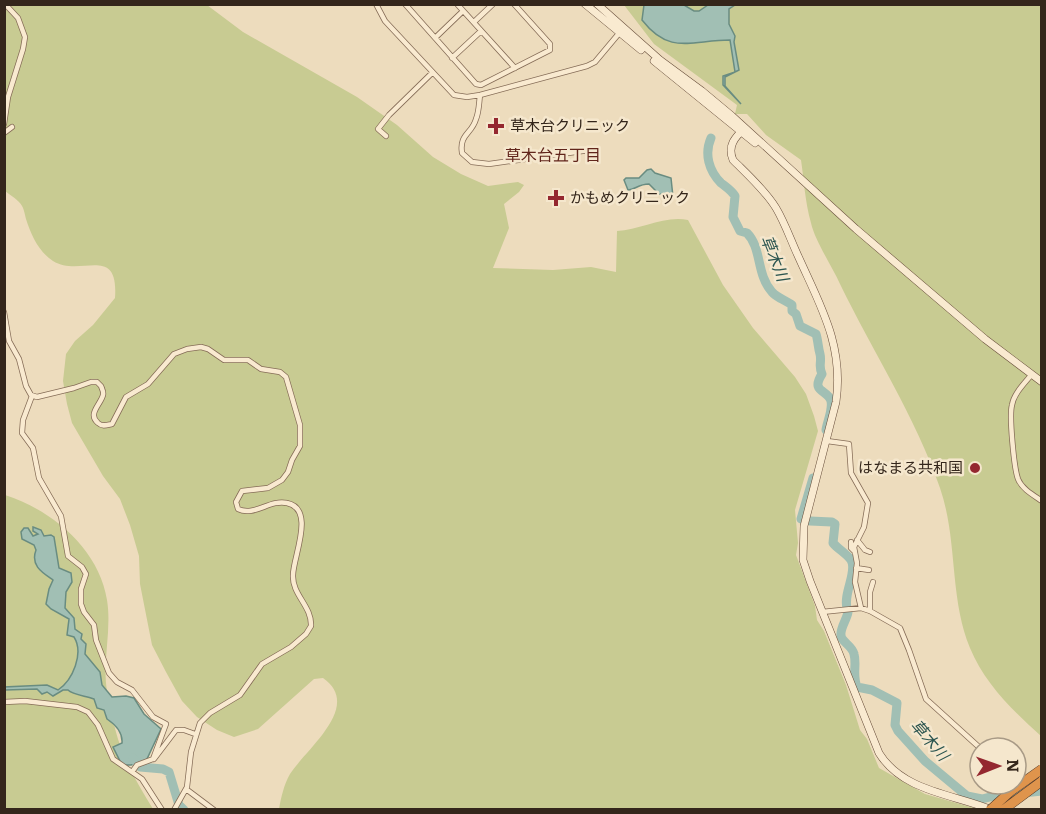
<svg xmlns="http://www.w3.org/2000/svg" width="1046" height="814" viewBox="0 0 1046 814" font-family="Literata,'Noto Sans JP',serif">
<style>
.green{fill:#c8cb92}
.water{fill:#a1bfb4;stroke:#698c81;stroke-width:1.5}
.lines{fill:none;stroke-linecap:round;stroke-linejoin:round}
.river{stroke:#a1bfb4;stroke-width:9}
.street-casing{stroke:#856c57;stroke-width:6}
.secondary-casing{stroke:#674d3a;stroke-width:8}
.street{stroke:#f9ead0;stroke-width:4.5}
.secondary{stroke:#f9ead0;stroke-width:7}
.highway-bridge-casing{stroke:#533b2b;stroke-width:10;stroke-linecap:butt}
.highway-bridge{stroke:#df944c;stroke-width:9}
.poi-dot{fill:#94272f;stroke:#f5e7cd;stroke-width:2}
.labels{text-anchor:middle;stroke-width:5;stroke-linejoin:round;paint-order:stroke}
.poi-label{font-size:15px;fill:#34261b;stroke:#f5e7cd;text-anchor:start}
.neighbourhood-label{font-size:16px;fill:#61251b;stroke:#f5e7cd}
.water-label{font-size:16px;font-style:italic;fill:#2a544f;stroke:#f5e7cd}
</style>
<rect width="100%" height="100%" fill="#eddcbd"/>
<path class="green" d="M4 5H207L243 32 357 97 397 125 433 157 461 174 488 186 518 182 524 185 519 192 504 204 509 228 493 268 553 270 591 267 616 272 617 231C640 230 665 215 688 220L723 285 753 328 795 377 806 394 814 416 818 431 795 510 798 543 796 555 815 606 817 620 824 631 846 685 860 730 867 739 879 768 925 794 974 808 973 809H279C281 798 284 784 290 774 307 748 363 706 323 678L314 679 258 729 234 737 217 730 197 717 182 701 166 672 152 645 140 584 139 556 130 525 120 499 103 476 72 423 67 404 63 381 66 354 75 341 93 325 115 298C119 243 80 278 53 261 39 252 31 235 26 219 25 215 24 209 22 206 19 200 10 195 5 191Z
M624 5H1041V736C1013 711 985 684 970 648 949 597 958 540 940 488 915 416 873 352 840 284 832 266 815 241 811 223 805 202 804 180 801 160L766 135 747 114H735L737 105 654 44Z
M5 495C52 510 99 549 107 600 112 630 102 661 107 691 111 709 114 728 120 745 127 767 141 789 153 809L5 810Z"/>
<path class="water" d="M644 5H684L694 11H699L708 5H735L729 9V24L735 36 734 42 739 70 725 77V86L741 104 723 85V76L735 72 730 40C692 40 670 56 642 20Z
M651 169 655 173 671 178 673 197 671 199 668 196 659 194 649 184C638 184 635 190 628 190L624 180 626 178H639L647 170Z
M33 527 41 530 44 536 51 535 54 537 59 568 71 573 72 582 66 592 65 608 74 618 75 629 82 634 81 639 86 644 85 654 100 672 102 685 112 697 126 696 134 698 144 714 161 729 146 761 131 765H122L113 747 122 743C123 732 116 725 107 719L104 710 97 708 94 699C87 696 73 695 68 690H63L53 696 47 692 42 694 37 689 5 690 4 687 47 685 58 690C73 680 84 653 74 637L67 635 69 619 51 609 46 604 49 589 53 580C43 573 30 566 36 550L34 545 22 539 21 532 24 528H28L33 536 38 534 33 531Z"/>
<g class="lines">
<path class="river" d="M711 138C704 154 709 171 721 183 726 187 731 190 735 196L733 217 740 231 747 233C762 248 756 274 772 292 777 298 786 300 792 305V311L796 314 800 326 816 334C818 340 818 347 820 354 822 362 818 366 822 374 810 393 828 389 831 401 833 410 827 422 826 430
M801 519 813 478
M810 521 832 522 835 524 833 543C838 549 847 554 851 560 858 571 843 593 847 608
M848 612C847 619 840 628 841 635 841 642 852 645 854 654 857 665 852 674 857 687L872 690 897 703 895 725 898 731 925 761 967 796 982 799 994 796 1042 791
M133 758 140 767 163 769 169 772 179 805 184 810"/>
<g class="street-casing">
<path id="street" d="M376 4 385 21 454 95 467 97 480 95 587 66 595 62 621 31
M405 4 476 84 481 85 550 50V44L514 4
M457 4 515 68
M474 22 493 4
M435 38 463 11
M452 58 481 31
M480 95C479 103 479 112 476 119 472 134 459 134 462 153L472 162 489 164 597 149
M4 124 8 97 23 49 25 37 18 18 5 4
M4 133 12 127
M386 136 378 129 389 115 432 73
M4 312 9 341 19 359 26 386 31 395 37 397 74 388 91 382H97L101 386C102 389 104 392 103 395 101 404 87 414 98 423 102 427 107 425 112 424L126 397 148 384 174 354 187 349 201 347 208 349 224 360H248L261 369 280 372 286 377 300 425V446L292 460 288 472 282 480 268 488 242 491 236 502 238 509C254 517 270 499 287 503 316 509 293 557 293 575 292 595 312 606 311 626L306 634 291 647 262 664 240 695 210 713 200 723 191 752 187 787 174 810
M1032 374C1025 383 1014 393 1012 405 1009 416 1014 468 1018 479 1022 489 1033 495 1042 501
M32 396 23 420 22 433 33 448 39 478 61 516 68 556 82 567 86 574 81 589V604L84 612 94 625 96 640 109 673 117 682 132 690 153 717 166 724 153 759 137 765 132 772
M827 441 849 444 851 473 868 503 864 527 854 547 857 563 855 582 861 608
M857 540 865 550 870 552
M851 542V548L855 552
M856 568 869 570
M870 611V592L873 582
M822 612 861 608 870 611 900 628 909 650 926 699 980 748
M4 702 25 701 77 707 88 712 98 725 113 759 142 779 162 810
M154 759 176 730H184L195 734
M1016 777 1022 780 1039 782
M186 789 214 810"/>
</g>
<g class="secondary-casing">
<path id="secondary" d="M585 4 641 50
M597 4 660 60 702 91 732 116 856 229 985 339 1042 382
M654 61 755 143
M745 128C735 137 727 146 733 160 747 174 765 190 776 208 785 223 791 241 799 258 821 307 844 346 836 402L804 526 803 560 810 581 879 753C903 792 954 794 992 810"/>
</g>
<use href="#street" class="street"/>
<use href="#secondary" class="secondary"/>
<g class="highway-bridge-casing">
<path id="highway-bridge" d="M990 810 1011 791 1042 769
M1003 810 1042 781"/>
</g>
<use href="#highway-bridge" class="highway-bridge"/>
</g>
<g class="poi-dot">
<path d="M493 117h6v6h6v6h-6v6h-6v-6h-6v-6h6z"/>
<path d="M553 189h6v6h6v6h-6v6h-6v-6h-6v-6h6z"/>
<circle cx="975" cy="468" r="6"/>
</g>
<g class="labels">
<g class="poi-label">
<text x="510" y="131">草木台クリニック</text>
<text x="570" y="203">かもめクリニック</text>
<text x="963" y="473" text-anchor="end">はなまる共和国</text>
</g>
<g class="neighbourhood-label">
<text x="553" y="161">草木台五丁目</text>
</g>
<g class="water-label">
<text transform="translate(775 258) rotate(68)" y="6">草木川</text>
<text transform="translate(930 740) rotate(49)" y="6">草木川</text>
</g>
</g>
<rect width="1046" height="814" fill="none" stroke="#34261b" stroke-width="12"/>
<g transform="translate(998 766) rotate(89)"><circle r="28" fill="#f5e7cd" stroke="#a89a86" stroke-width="1.5"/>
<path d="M0-4.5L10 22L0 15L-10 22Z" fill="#94272f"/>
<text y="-9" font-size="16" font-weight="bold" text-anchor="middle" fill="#34261b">N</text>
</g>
</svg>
